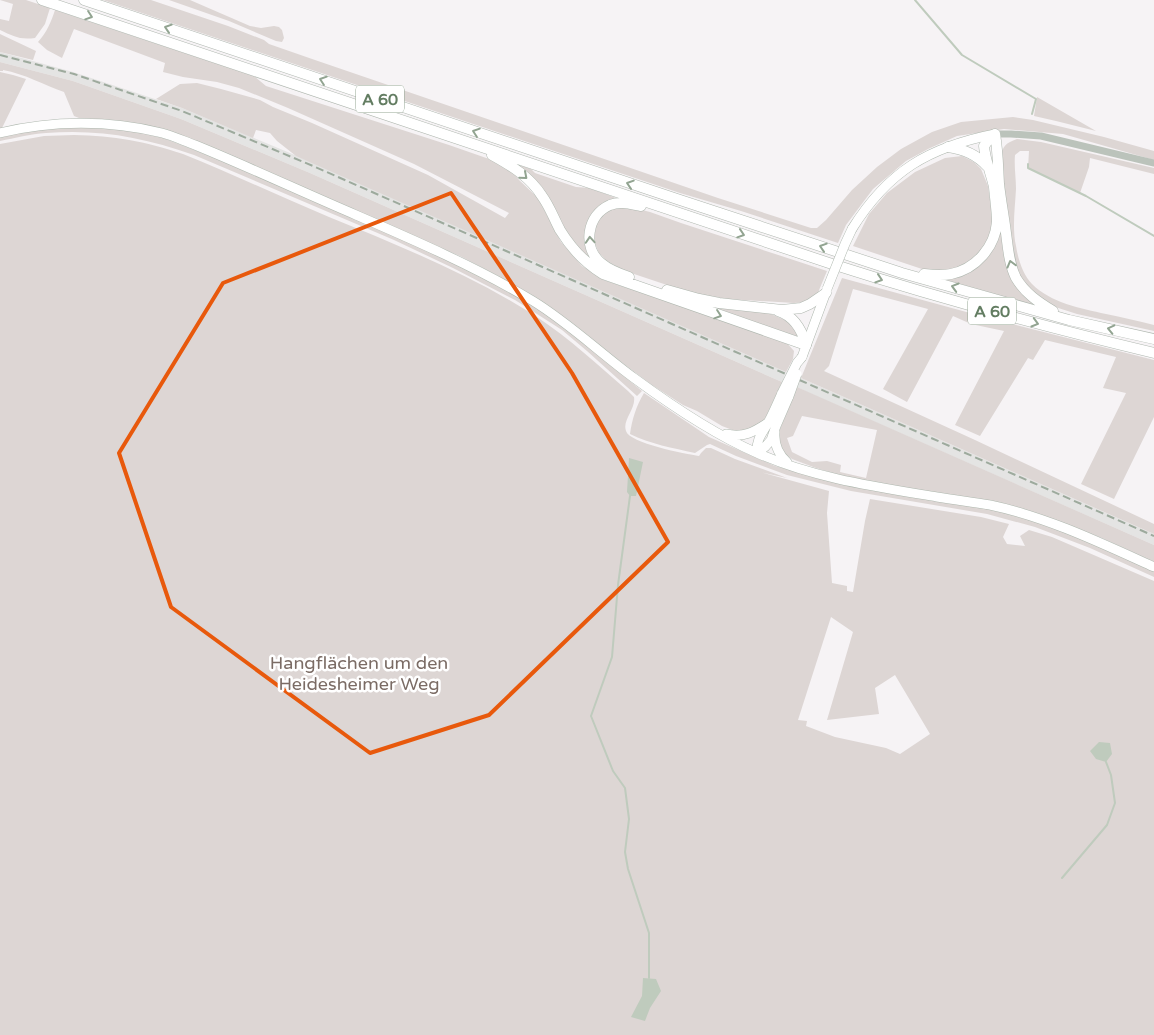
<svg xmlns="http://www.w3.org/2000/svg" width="1154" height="1035" viewBox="0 0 1154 1035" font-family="'Varela Round',sans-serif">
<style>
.built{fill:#e4e4e3}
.green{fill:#ddd6d4;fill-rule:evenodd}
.water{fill:#bfcbbd}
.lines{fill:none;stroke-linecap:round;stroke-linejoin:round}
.stream{stroke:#bfcbbd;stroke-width:2}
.major-casing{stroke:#afb8af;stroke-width:10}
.highway-casing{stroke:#afb7af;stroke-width:11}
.minor{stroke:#bbc3bb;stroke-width:7}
.major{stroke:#fff;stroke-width:9}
.highway{stroke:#fff;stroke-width:10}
.rail{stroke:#9daa9d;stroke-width:2;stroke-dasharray:8 4;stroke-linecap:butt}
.major-bridge-casing{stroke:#afb8af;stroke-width:10;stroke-linecap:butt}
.major-bridge{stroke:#fff;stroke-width:9}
.oneway{stroke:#92a491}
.marked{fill:none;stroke:#e8590c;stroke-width:4;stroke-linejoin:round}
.labels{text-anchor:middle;stroke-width:5;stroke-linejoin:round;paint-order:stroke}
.shield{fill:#fff;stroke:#92a491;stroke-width:1}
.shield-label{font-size:16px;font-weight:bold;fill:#637d62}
.park-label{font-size:18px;fill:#7b6c65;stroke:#fff}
</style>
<rect width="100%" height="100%" fill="#f6f3f5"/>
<path class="built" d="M0 52 73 72 182 108 314 163 786 372 782 382 310 173 181 119 73 81 0 62Z
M801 378 1154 534V545L807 392 797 387Z"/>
<path class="green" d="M0 0H26L50 8 45 24 35 38C19 40 13 36 0 30V19L9 21 13 4Z
M103 0H151L228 26 264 40 269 44 315 60 718 198 811 228H817L826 220 852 190 877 167 901 149 932 132 961 122 1013 117 1033 120 1104 137 1154 151V160L1063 134 1004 129 957 136 928 149 906 161 873 189 846 225 838 243 741 211 680 193Z
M169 0H190L250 26 261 28 274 26 279 27 282 30 284 38 282 42 276 41 229 21Z
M55 10 254 76 266 86 449 145 492 160 513 172 519 180 538 198 561 242 582 266 604 280 786 342 794 351 793 359 786 372 296 156 277 141 270 133 256 130 253 138 182 108 156 99 180 84 197 83 221 89 260 100 273 107 312 123 428 175 505 218 509 213 414 164 288 108 239 88 217 82 183 77 163 72 165 63 74 29 62 58 47 50 38 42C47 32 51 22 55 10Z
M0 34 36 51 33 60 0 52Z
M0 62 73 81 181 119 310 173 782 382 764 421 745 431H735L722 426 697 411 683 405 652 385 542 303 498 276 460 256 165 131 114 120 79 118 74 116 64 92C44 85 25 74 3 70V71H0Z
M0 72 13 75 26 79 2 128 0 129Z
M1037 97 1096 131 1056 121 1034 116Z
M68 127 110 128 134 131 163 138 215 158 455 263 534 306 560 324 642 391 637 396 587 351 562 330 515 300 453 268 394 240 194 155C142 137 100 129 46 133 30 134 15 138 0 141V136L20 132Z
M74 135C115 136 144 141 183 154 232 174 280 196 329 217 400 246 472 275 537 317 569 338 598 365 628 391L634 397C636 409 622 420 626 431 629 443 686 454 699 456L701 453 706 448H711L735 459 787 478 760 472 829 491 827 513 832 583 847 586V591L853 592 865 521 870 499 981 517 1009 524 1003 537 1007 544 1025 546 1020 536 1029 530 1052 537 1154 581V1035H0V144L44 136ZM831 617 853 632 827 720 879 714 875 688 895 675 930 734 900 754 886 748 835 737 806 726 807 721 798 720Z
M1017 139 1041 142 1154 168V174L1090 158 1089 167 1080 193 1028 168 1029 151H1020L1015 155C1014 166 1016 178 1016 189 1015 208 1012 228 1016 246 1018 259 1023 275 1032 284 1051 303 1080 308 1106 314 1122 317 1138 321 1154 325V331L1077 314 1049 305 1026 287 1018 275 1010 237 1001 158C1002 146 1006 143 1017 139Z
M962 156 974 162 981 169 988 186 992 213V228L986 244 980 253 969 263 944 272 928 271 853 246 869 214 887 193 915 172 945 158Z
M516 164 531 169 535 173 576 187 590 188 624 201 589 222 595 261 588 260Z
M615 207H630L650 212 681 223 827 271 817 295 806 302 794 303 726 299 699 294 670 286 625 271 607 261 599 253 593 239 594 224 601 214Z
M999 215 1009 269 1040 307 942 279 976 266Z
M842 278 981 316 1154 360V417L1114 499 1081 484 1126 393 1103 388 1116 357 1045 340 1033 360 1028 358 980 436 955 425 1004 331 971 324 953 316 907 402 883 389 928 309 853 289 829 366 824 371 975 440 1154 524V534L801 378Z
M680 299 771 314 787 321 800 336 797 337Z
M797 387 1154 545V562L1102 538 1060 522 969 498 865 481 839 475 816 468 792 459 784 453 780 448 778 434ZM802 416 877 430 866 478 840 472 841 465 827 461 812 462 792 452 787 438 793 436Z
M644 393 709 437 775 466 835 482 990 509 1037 522 1074 536 1154 571V577L1090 548 1035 527 987 514 851 491 787 475 736 456 710 444 707 445 695 453C673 448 650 444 630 434 632 420 636 406 644 393Z"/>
<path class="water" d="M629 458 643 462 636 496H630L627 492Z
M1099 742 1110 743 1112 754 1106 762 1096 759 1090 751Z
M643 978 656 979 661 991 650 1008 645 1021 631 1017 642 996Z"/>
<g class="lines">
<path class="stream" d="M915 0 962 55 1036 99 1032 114
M1028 164V168L1086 196 1154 236
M630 496 618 585 612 657 591 716 613 771 625 788 629 819 625 852 628 869 649 933V978
M1062 878 1107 825 1115 803 1111 775 1106 762"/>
<g class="major-casing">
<path id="major" d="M0 133C52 120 110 120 162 133 173 136 184 141 195 145 249 167 302 192 356 215 416 241 476 267 533 301 569 323 600 353 634 378 672 406 713 434 757 453 813 478 877 487 937 497 955 500 972 502 990 505 1047 517 1101 543 1154 567
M852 229C888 171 929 147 995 134
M802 357 826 292
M775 432C774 444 778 454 787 462
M726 434C744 438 754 432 769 422
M757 453 765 447 771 440 776 426 789 396
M757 453C756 437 764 432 770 419 774 411 778 402 782 393"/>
</g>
<g class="highway-casing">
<path id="highway" d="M42 0 832 264C938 298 1046 327 1154 353
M84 0 677 199 902 273 1069 320 1154 339
M948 147C964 149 976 154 987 166
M492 155C512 166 530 177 542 196 550 207 554 219 560 230 571 248 585 263 603 274L806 345
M924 274C933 275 942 276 951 274 976 269 995 247 997 222 997 211 995 199 994 187 991 173 985 160 984 146L989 139 995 134C998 151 998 167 999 184 1001 201 1004 217 1006 233 1008 248 1009 264 1016 278 1025 293 1038 302 1053 311
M629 277C620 274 609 270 601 263 582 247 587 215 610 205 620 201 630 204 641 206
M667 290 699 299 719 303 782 310 801 308 810 304 826 293
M778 311C794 316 802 330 806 345"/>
</g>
<path class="minor" d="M995 134H1011L1041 136 1154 163"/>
<use href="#major" class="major"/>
<use href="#highway" class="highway"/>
<path class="rail" d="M0 55 74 74 182 111 313 166 1154 536"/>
<g class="major-bridge-casing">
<path id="major-bridge" d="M827 289 845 244 852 229
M782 393 797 363 802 357
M789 396 797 374"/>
</g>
<use href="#major-bridge" class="major-bridge"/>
</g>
<defs><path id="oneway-chevron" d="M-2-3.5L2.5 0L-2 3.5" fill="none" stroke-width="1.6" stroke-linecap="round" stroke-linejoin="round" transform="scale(1.25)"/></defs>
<g class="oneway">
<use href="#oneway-chevron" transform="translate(89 16) rotate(19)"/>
<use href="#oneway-chevron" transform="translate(168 28) rotate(-162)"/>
<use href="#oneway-chevron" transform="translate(323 80) rotate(-161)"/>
<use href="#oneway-chevron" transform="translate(476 132) rotate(-161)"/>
<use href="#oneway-chevron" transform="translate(524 176) rotate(41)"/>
<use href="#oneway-chevron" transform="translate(630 184) rotate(-162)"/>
<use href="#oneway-chevron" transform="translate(741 234) rotate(18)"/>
<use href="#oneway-chevron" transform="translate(590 240) rotate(-94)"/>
<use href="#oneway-chevron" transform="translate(823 247) rotate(-162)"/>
<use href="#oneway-chevron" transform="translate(1011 264) rotate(-105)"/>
<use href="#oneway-chevron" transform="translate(879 279) rotate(18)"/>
<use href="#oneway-chevron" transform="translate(955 287) rotate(-164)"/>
<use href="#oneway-chevron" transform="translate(718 315) rotate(19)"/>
<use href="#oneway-chevron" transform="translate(1035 323) rotate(16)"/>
<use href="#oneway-chevron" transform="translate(1111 329) rotate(-167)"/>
</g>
<path class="marked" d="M451 193 572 373 668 542 489 715 370 753 171 607 119 453 223 283Z"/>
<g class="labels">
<g class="shield">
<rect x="356" y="85.5" width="48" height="27" rx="4"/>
<rect x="968" y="297.5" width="48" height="27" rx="4"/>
</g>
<g class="shield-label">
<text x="380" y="105">A 60</text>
<text x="992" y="317">A 60</text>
</g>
<g class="park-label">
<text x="359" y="669">Hangflächen um den<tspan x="359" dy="21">Heidesheimer Weg</tspan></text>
</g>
</g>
</svg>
